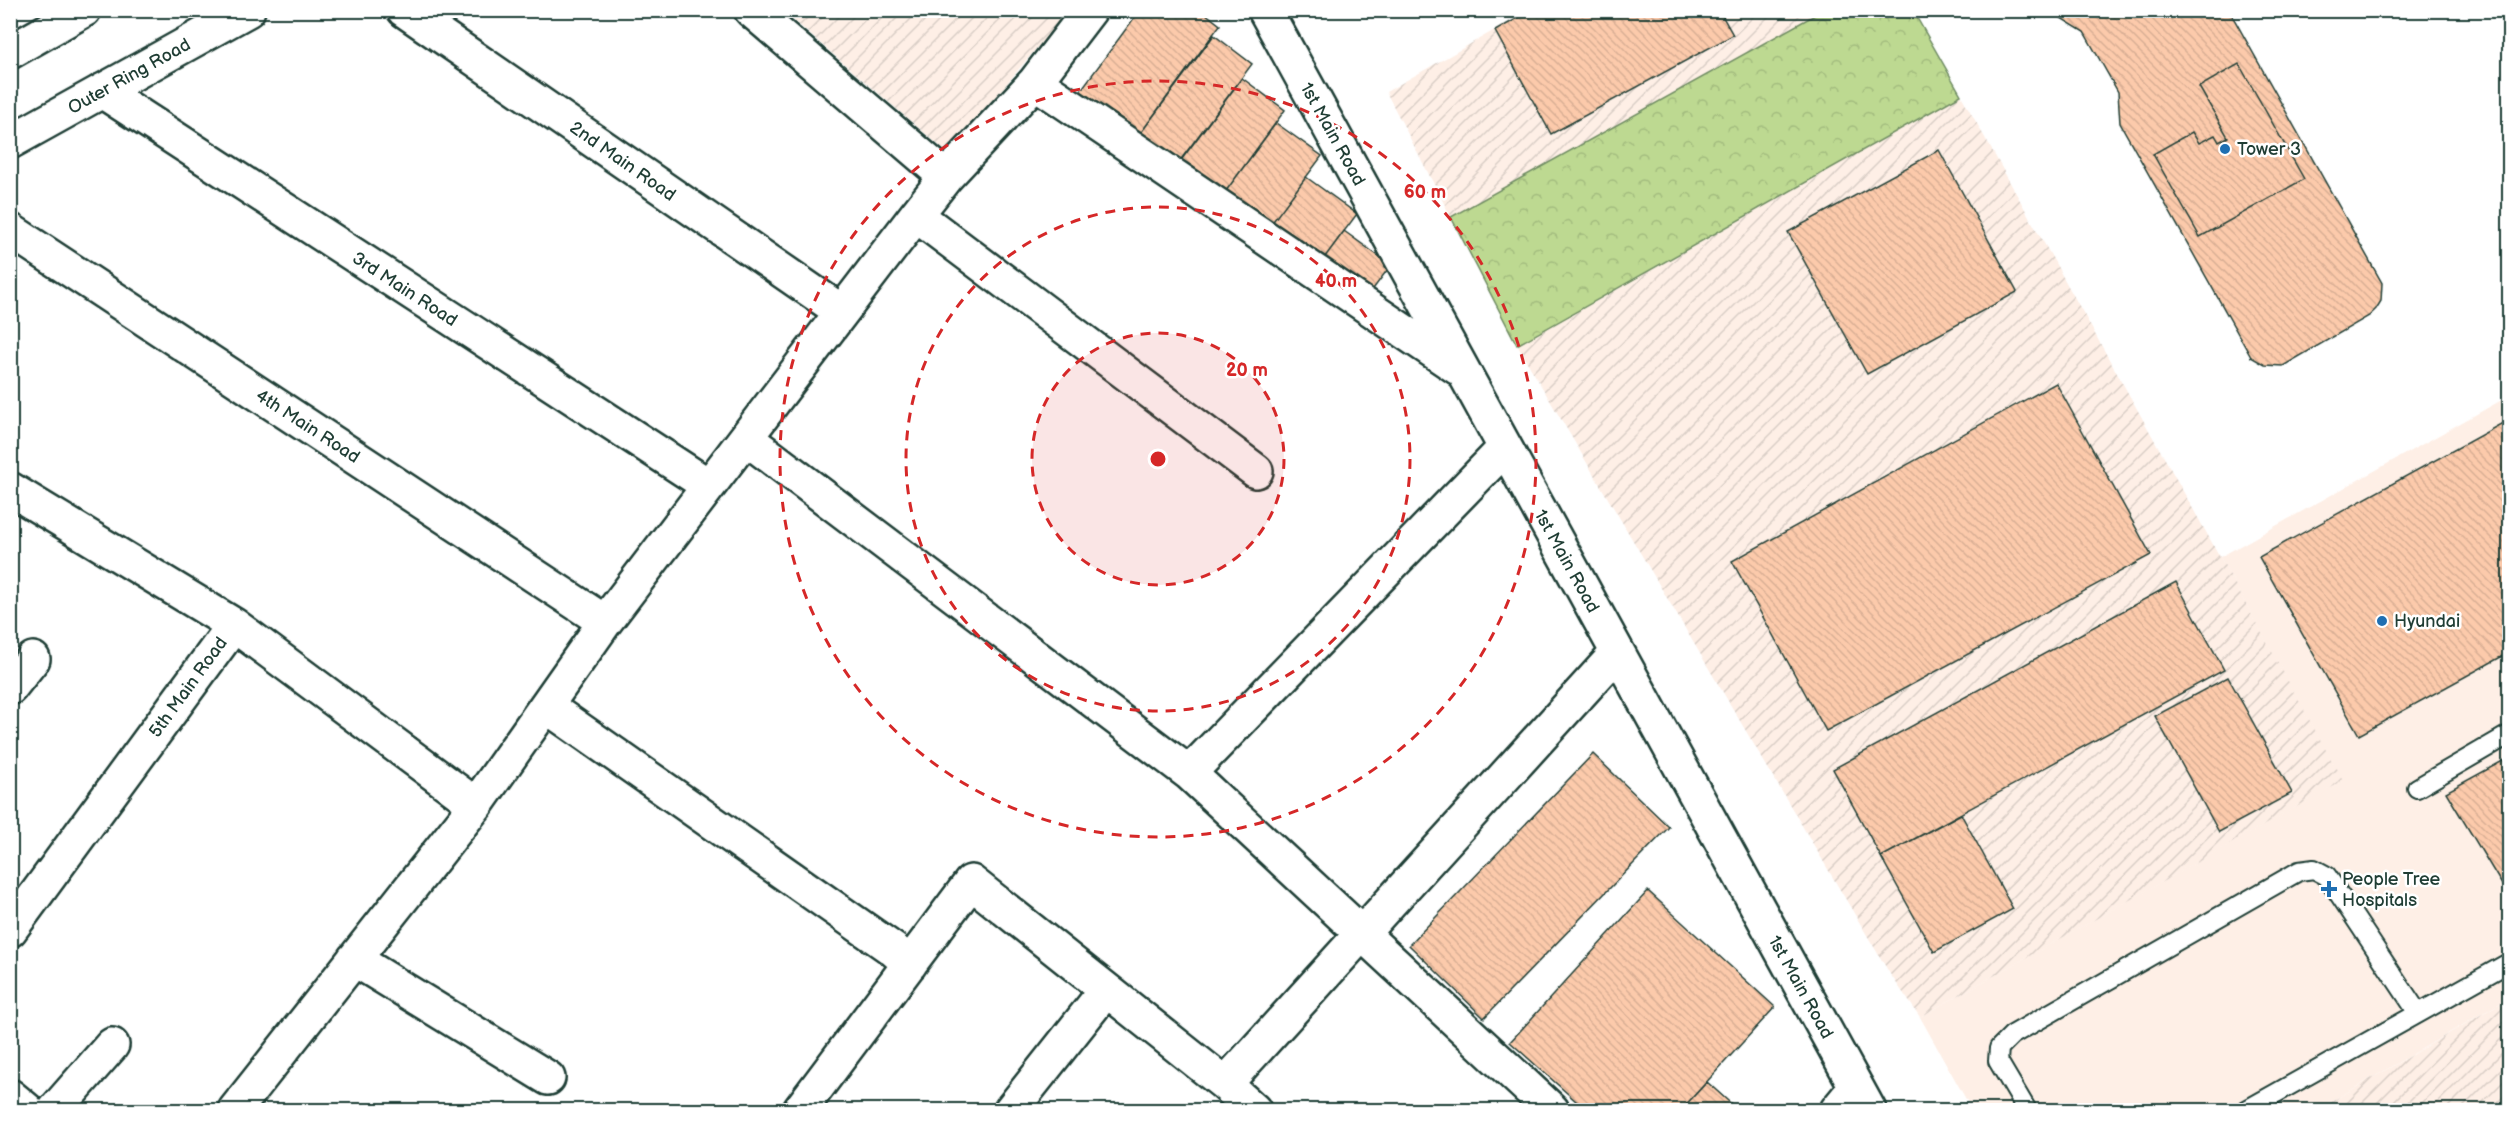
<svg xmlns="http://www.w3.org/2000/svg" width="2520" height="1121" viewBox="0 0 2520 1121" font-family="'Balsamiq Sans',sans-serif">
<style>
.built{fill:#feefe6}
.industrial{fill:url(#industrial-furrows)}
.forest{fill:url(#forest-crowns);stroke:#6e8b62;stroke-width:1.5}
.building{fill:url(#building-back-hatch);stroke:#1f3d34;stroke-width:1.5}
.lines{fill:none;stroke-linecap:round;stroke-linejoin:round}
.service-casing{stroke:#1f3d34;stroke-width:22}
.minor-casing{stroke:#1f3d34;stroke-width:38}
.trunk-casing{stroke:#1f3d34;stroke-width:38}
.service{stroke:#fff;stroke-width:18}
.minor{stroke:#fff;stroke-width:33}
.trunk{stroke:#fff;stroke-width:33}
.ring{fill:none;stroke:#d62828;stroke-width:3;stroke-dasharray:10 8}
.poi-dot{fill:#1f6fb2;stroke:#fff;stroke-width:2}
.labels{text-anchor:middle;stroke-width:5;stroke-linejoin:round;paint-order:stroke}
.street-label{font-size:18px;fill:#1f3d34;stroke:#fff}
.poi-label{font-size:18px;fill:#1f3d34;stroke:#fff;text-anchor:start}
.centre{fill:#d62828;stroke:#fff;stroke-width:3}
.ring-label{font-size:18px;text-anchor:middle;font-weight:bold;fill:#d62828;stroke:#fff;stroke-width:5;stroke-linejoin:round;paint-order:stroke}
</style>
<defs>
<pattern id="industrial-furrows" width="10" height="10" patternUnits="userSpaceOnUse" patternTransform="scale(1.5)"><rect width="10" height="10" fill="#feefe6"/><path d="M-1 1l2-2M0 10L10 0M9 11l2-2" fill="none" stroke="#d9cec6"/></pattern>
<pattern id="forest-crowns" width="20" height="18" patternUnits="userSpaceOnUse" patternTransform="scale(1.5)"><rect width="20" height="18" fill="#bdd991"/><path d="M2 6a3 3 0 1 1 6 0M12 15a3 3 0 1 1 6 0" fill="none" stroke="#a2bb7e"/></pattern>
<pattern id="building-back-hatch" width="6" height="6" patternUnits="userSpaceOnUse" patternTransform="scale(1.5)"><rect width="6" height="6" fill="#fccaab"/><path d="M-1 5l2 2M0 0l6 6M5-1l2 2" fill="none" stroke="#d8ae94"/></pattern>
</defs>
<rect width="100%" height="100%" fill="#fff"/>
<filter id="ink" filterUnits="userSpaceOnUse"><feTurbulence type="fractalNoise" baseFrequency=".0167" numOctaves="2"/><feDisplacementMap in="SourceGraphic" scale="12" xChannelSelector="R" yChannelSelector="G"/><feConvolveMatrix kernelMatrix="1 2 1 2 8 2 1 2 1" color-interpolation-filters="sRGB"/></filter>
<g filter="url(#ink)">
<path class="built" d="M2509 396V998L2317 1110H1972L1920 1017 2342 781 2220 557Z"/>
<path class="industrial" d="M783 11H1068L948 153Z
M1528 11H1822L1451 217 1386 92Z
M1961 95 2220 557 2343 781 1920 1017 1890 974 1517 345Z
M2509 998V1110H2317L2477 1017Z"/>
<path class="forest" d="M1822 11H1913L1961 95 1517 345 1451 217Z"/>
<path class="building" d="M1140 10H1201L1220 25 1134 142 1075 98Z
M1532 10H1719L1733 35 1551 134 1495 31Z
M2057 10H2229L2382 283 2381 301 2376 309 2369 316 2283 366 2265 365 2251 357 2120 123 2118 92 2084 32 2061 18Z
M1214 35 1252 64 1176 166 1137 138Z
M2239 64 2304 179 2200 237 2153 154 2192 132 2199 143 2215 135 2219 142 2228 137 2199 87Z
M1242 78 1285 110 1223 195 1179 163Z
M1276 123 1322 156 1268 228 1223 195Z
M1939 150 2017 292 1867 374 1788 232Z
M1306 177 1357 214 1319 265 1268 228Z
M1344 231 1391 265 1365 300 1319 265Z
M2056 383 2151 555 1826 731 1732 561Z
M2510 419V652L2359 735 2259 557Z
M2176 582 2224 670 1881 857 1833 769Z
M2228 677 2292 793 2219 832 2155 716Z
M1593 754 1669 827 1484 1018 1409 945Z
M2510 757V898L2446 792Z
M1961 814 2013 909 1934 952 1881 857Z
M1648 891 1775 1007 1681 1110H1586L1510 1042Z
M1707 1082 1738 1110H1681Z"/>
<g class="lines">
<g class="service-casing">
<path id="service" d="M2417 788 2510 734
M2027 1110 1998 1061 1999 1048 2012 1035 2299 871 2314 869 2327 876 2418 1013
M2246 1110 2510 962"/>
</g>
<g class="minor-casing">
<path id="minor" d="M404 10 842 312
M751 10 946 177
M1265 10 1869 1110
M1035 82 1458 368
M102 91 709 486
M916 215 1256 471
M10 230 605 622
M746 438 1189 773 1552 1110
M10 489 234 625 10 930
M234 625 476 805
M10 688 33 659
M546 706 894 950 910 964
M1189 773 1505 448
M354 959 548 1078
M1225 1084 1617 653
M10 1096 27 1110
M55 1110 112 1045
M235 1110 476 805 605 622 916 215 946 177 1035 82 1090 10
M800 1110 971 882 1225 1084 1254 1110
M1011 1110 1106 990
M1837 1110 1856 1087"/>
</g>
<g class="trunk-casing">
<path id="trunk" d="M10 52 84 10
M10 142 248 10"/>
</g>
<use href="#service" class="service"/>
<use href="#minor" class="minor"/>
<use href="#trunk" class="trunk"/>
</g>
</g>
<circle cx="1158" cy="459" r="126" fill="#d62828" fill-opacity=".12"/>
<g class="ring">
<circle cx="1158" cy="459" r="126"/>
<circle cx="1158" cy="459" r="252"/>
<circle cx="1158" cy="459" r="378"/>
</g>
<g class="poi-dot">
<circle cx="2225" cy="149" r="6"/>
<circle cx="2382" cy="621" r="6"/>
<path d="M2326 880h6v6h6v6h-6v6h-6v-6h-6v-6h6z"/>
</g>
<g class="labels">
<g class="street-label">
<text transform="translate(129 76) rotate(-29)" y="6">Outer Ring Road</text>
<text transform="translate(1333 134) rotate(61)" y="6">1st Main Road</text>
<text transform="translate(623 161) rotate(35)" y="6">2nd Main Road</text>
<text transform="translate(405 289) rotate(33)" y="6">3rd Main Road</text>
<text transform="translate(308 426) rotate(33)" y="6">4th Main Road</text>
<text transform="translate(1567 561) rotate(61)" y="6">1st Main Road</text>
<text transform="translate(188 687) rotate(-54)" y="6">5th Main Road</text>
<text transform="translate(1801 987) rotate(61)" y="6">1st Main Road</text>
</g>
<g class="poi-label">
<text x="2237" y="155">Tower 3</text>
<text x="2394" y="627">Hyundai</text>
<text x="2342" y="885">People Tree<tspan x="2342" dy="21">Hospitals</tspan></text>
</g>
</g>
<circle cx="1158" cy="459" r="9" class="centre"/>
<g class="ring-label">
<text x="1425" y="198">60 m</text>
<text x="1336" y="287">40 m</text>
<text x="1247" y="376">20 m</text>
</g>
<rect width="2520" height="1121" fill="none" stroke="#fff" stroke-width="36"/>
<rect x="18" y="18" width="2484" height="1085" fill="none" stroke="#1f3d34" stroke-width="2" filter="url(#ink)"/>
</svg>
